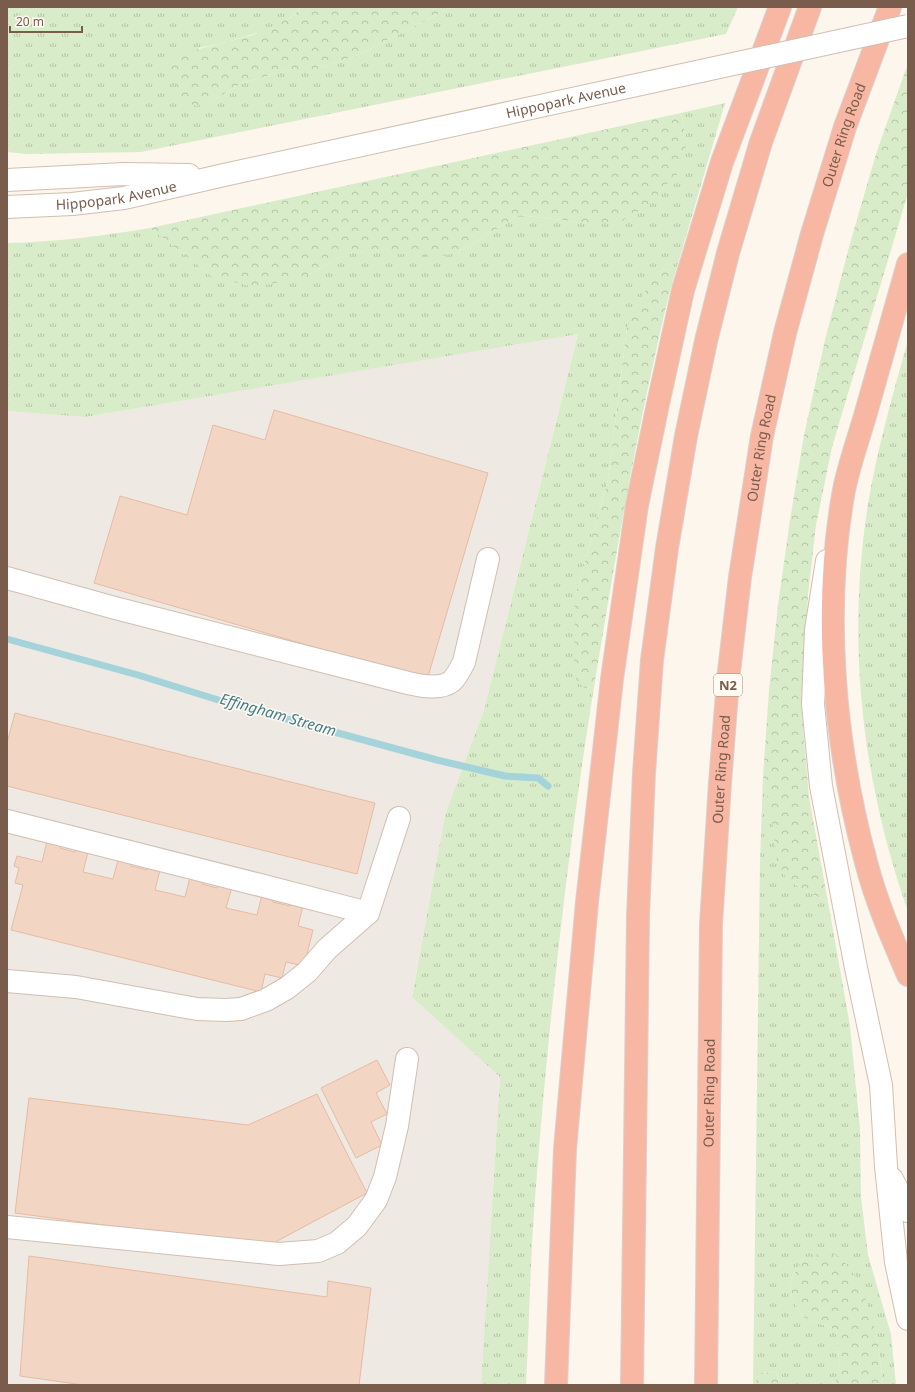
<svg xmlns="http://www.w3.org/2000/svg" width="915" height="1392" viewBox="0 0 915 1392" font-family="'Noto Sans',sans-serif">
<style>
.industrial{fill:#efe9e4}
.grass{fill:url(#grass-tufts)}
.forest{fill:url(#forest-crowns)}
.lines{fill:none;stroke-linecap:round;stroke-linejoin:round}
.stream{stroke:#a5d3da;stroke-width:7}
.building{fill:#f3d5c3;stroke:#e6bba3}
.minor-casing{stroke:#d1beb0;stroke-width:24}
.highway-casing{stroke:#dad1cd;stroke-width:24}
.minor{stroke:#fff;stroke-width:22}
.highway{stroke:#f7b7a3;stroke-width:22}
.minor-bridge-casing{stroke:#d1beb0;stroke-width:24;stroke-linecap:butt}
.minor-bridge{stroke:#fff;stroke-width:22}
.labels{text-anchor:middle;stroke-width:3;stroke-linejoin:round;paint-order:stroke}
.shield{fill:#fffaf3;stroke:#a28b7f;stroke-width:1}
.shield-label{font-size:13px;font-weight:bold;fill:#7a5c4d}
.street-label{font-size:14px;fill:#7a5c4d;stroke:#fffaf3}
.water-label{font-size:15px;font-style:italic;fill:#437c86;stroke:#fffaf3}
</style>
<defs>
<pattern id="grass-tufts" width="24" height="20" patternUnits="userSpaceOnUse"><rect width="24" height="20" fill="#d8ecc9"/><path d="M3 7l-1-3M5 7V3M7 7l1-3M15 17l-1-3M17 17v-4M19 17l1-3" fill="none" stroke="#b4c2a5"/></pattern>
<pattern id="forest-crowns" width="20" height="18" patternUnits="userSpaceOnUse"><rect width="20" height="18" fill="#d8ecc9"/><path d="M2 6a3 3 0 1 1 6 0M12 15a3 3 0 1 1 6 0" fill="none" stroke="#b4c2a5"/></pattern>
</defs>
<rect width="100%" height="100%" fill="#fdf6ec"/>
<path class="industrial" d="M578 333 484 710 445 815 412 996 500 1077 481 1385H7V411L85 417Z"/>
<path class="grass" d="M30 7H300C289 29 222 43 199 48L209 103 242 83 293 69H317L356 56 452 7H738L726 34 141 152 26 154 7 152V14Z
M725 103 677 267 657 272 627 328 608 480 575 597 583 688 594 687C566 861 547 1037 534 1212 530 1270 529 1328 526 1385H481L500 1077 412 997 445 815 484 710 578 334 85 417 7 411V243C55 242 102 236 150 228L213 277H304L347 253 365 251 457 253 519 215 587 223 687 142 681 113Z
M908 340V912C862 779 846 644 868 504 877 449 893 394 908 340Z
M763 776 787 879 802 889 828 902 850 1026 860 1129 861 1197 868 1255 891 1334 896 1385H883L877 1336 804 1258 790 1281 792 1299 803 1317 836 1330 840 1368 834 1385H779L776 1372 759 1373 754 1385H753L760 862Z"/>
<path class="forest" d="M7 7H30L7 14Z
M300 7H452L356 56 317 69H293L242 83 209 103 197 106 184 102 167 67 176 55 253 35 290 18 298 11Z
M908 63V193L832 447 816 525 808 595 802 715 809 797 828 902 802 889 787 879 777 862 772 818 763 776 769 690 778 605 790 520 804 435 825 340 849 247 876 154Z
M681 113 687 142 679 172 647 206 620 222 587 223 519 215 457 253 436 257 365 251 347 253 304 277 254 287 213 277 150 228Z
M677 267C664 309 656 353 646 397 626 493 610 590 594 687L584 688 577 681 574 672 575 597 608 480 627 328 638 303 657 272Z
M822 1253 840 1256 861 1284 877 1336 883 1385H834L840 1368 836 1330 803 1317 792 1299 790 1281 804 1258Z
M776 1372 779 1385H754L759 1373Z"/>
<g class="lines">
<path class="stream" d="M7 639 138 675 228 703 437 760 505 776 538 778 548 786"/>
</g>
<path class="building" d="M274 410 488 473 427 680 94 583 120 496 187 515 213 425 265 440Z
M15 713 375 803 357 874 7 786V743Z
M47 841 61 845 60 848 75 852 76 849 88 852 83 872 113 879 118 860 131 863V866L147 870V867L160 870 155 890 185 897 190 877 203 880 202 884 217 888 218 884 232 887 226 908 257 915 262 895 274 898 273 902 290 906 291 902 303 906 298 926 313 930 304 966 286 962 282 978 265 974 261 992 11 930 23 885 15 883 19 868 14 866 17 856 42 862Z
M377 1060 390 1085 376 1093 387 1114 371 1122 382 1145 356 1158 321 1088Z
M317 1094 367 1193 266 1247 15 1213 29 1098 248 1125Z
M29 1256 327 1297 328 1281 371 1288 359 1385H83L20 1376Z"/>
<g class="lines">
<g class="minor-casing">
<g id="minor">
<path d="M7 180 124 174 189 175"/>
<path id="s1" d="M7 207 72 204 124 198 224 175 701 71"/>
<path d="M827 561 816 630 813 704 821 786 856 968 881 1085 886 1166 896 1262 908 1319"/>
<path d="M7 578 115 608 408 683C421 686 441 690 452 681 457 676 461 668 464 662L488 559"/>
<path d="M7 821 256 884 368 913"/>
<path d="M7 981 76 987 197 1009 226 1010 241 1009 266 1000 287 988 307 972 327 949 368 913 399 818"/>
<path d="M892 1179 908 1211"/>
<path d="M7 1227 279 1254 318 1251 337 1243 357 1226 376 1200 385 1177 397 1126 407 1059"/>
</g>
</g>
<g class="highway-casing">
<g id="highway">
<path d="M908 264C894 315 879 365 865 416 858 440 849 465 844 490 822 610 834 744 866 862 876 901 892 938 908 975"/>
<path d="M556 1385 565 1149 587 902 612 679 637 505 658 404 683 290 722 162 780 7"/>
<path d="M632 1385 638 916 644 773 652 660 667 548 686 436 706 341 728 253 761 142 810 7"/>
<path id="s2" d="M706 1385 711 924 720 783 728 680 740 577 762 436 785 333 812 234 845 127 890 7"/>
</g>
</g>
<use href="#minor" class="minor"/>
<use href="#highway" class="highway"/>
<g class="minor-bridge-casing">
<path id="minor-bridge" d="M701 71 908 26"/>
</g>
<use href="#minor-bridge" class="minor-bridge"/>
</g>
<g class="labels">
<rect class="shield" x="714" y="674" width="28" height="22" rx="3"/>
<g class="shield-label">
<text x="728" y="690">N2</text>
</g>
<g class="street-label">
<text dy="5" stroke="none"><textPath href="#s1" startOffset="570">Hippopark Avenue</textPath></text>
<text dy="5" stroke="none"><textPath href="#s2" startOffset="1264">Outer Ring Road</textPath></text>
<text dy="5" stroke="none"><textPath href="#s1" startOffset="110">Hippopark Avenue</textPath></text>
<text dy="5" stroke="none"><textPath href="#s2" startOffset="940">Outer Ring Road</textPath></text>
<text dy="5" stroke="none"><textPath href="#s2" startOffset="616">Outer Ring Road</textPath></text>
<text dy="5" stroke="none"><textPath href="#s2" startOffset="292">Outer Ring Road</textPath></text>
</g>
<g class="water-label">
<text transform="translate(278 715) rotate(16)" y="5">Effingham Stream</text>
</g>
</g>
<rect width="915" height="1392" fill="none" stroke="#7a5c4d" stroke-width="16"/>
<path d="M10 26v6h72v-6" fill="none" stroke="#7a5c4d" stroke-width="2"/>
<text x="16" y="26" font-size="12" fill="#7a5c4d" stroke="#fffaf3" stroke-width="3" paint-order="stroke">20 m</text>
</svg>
